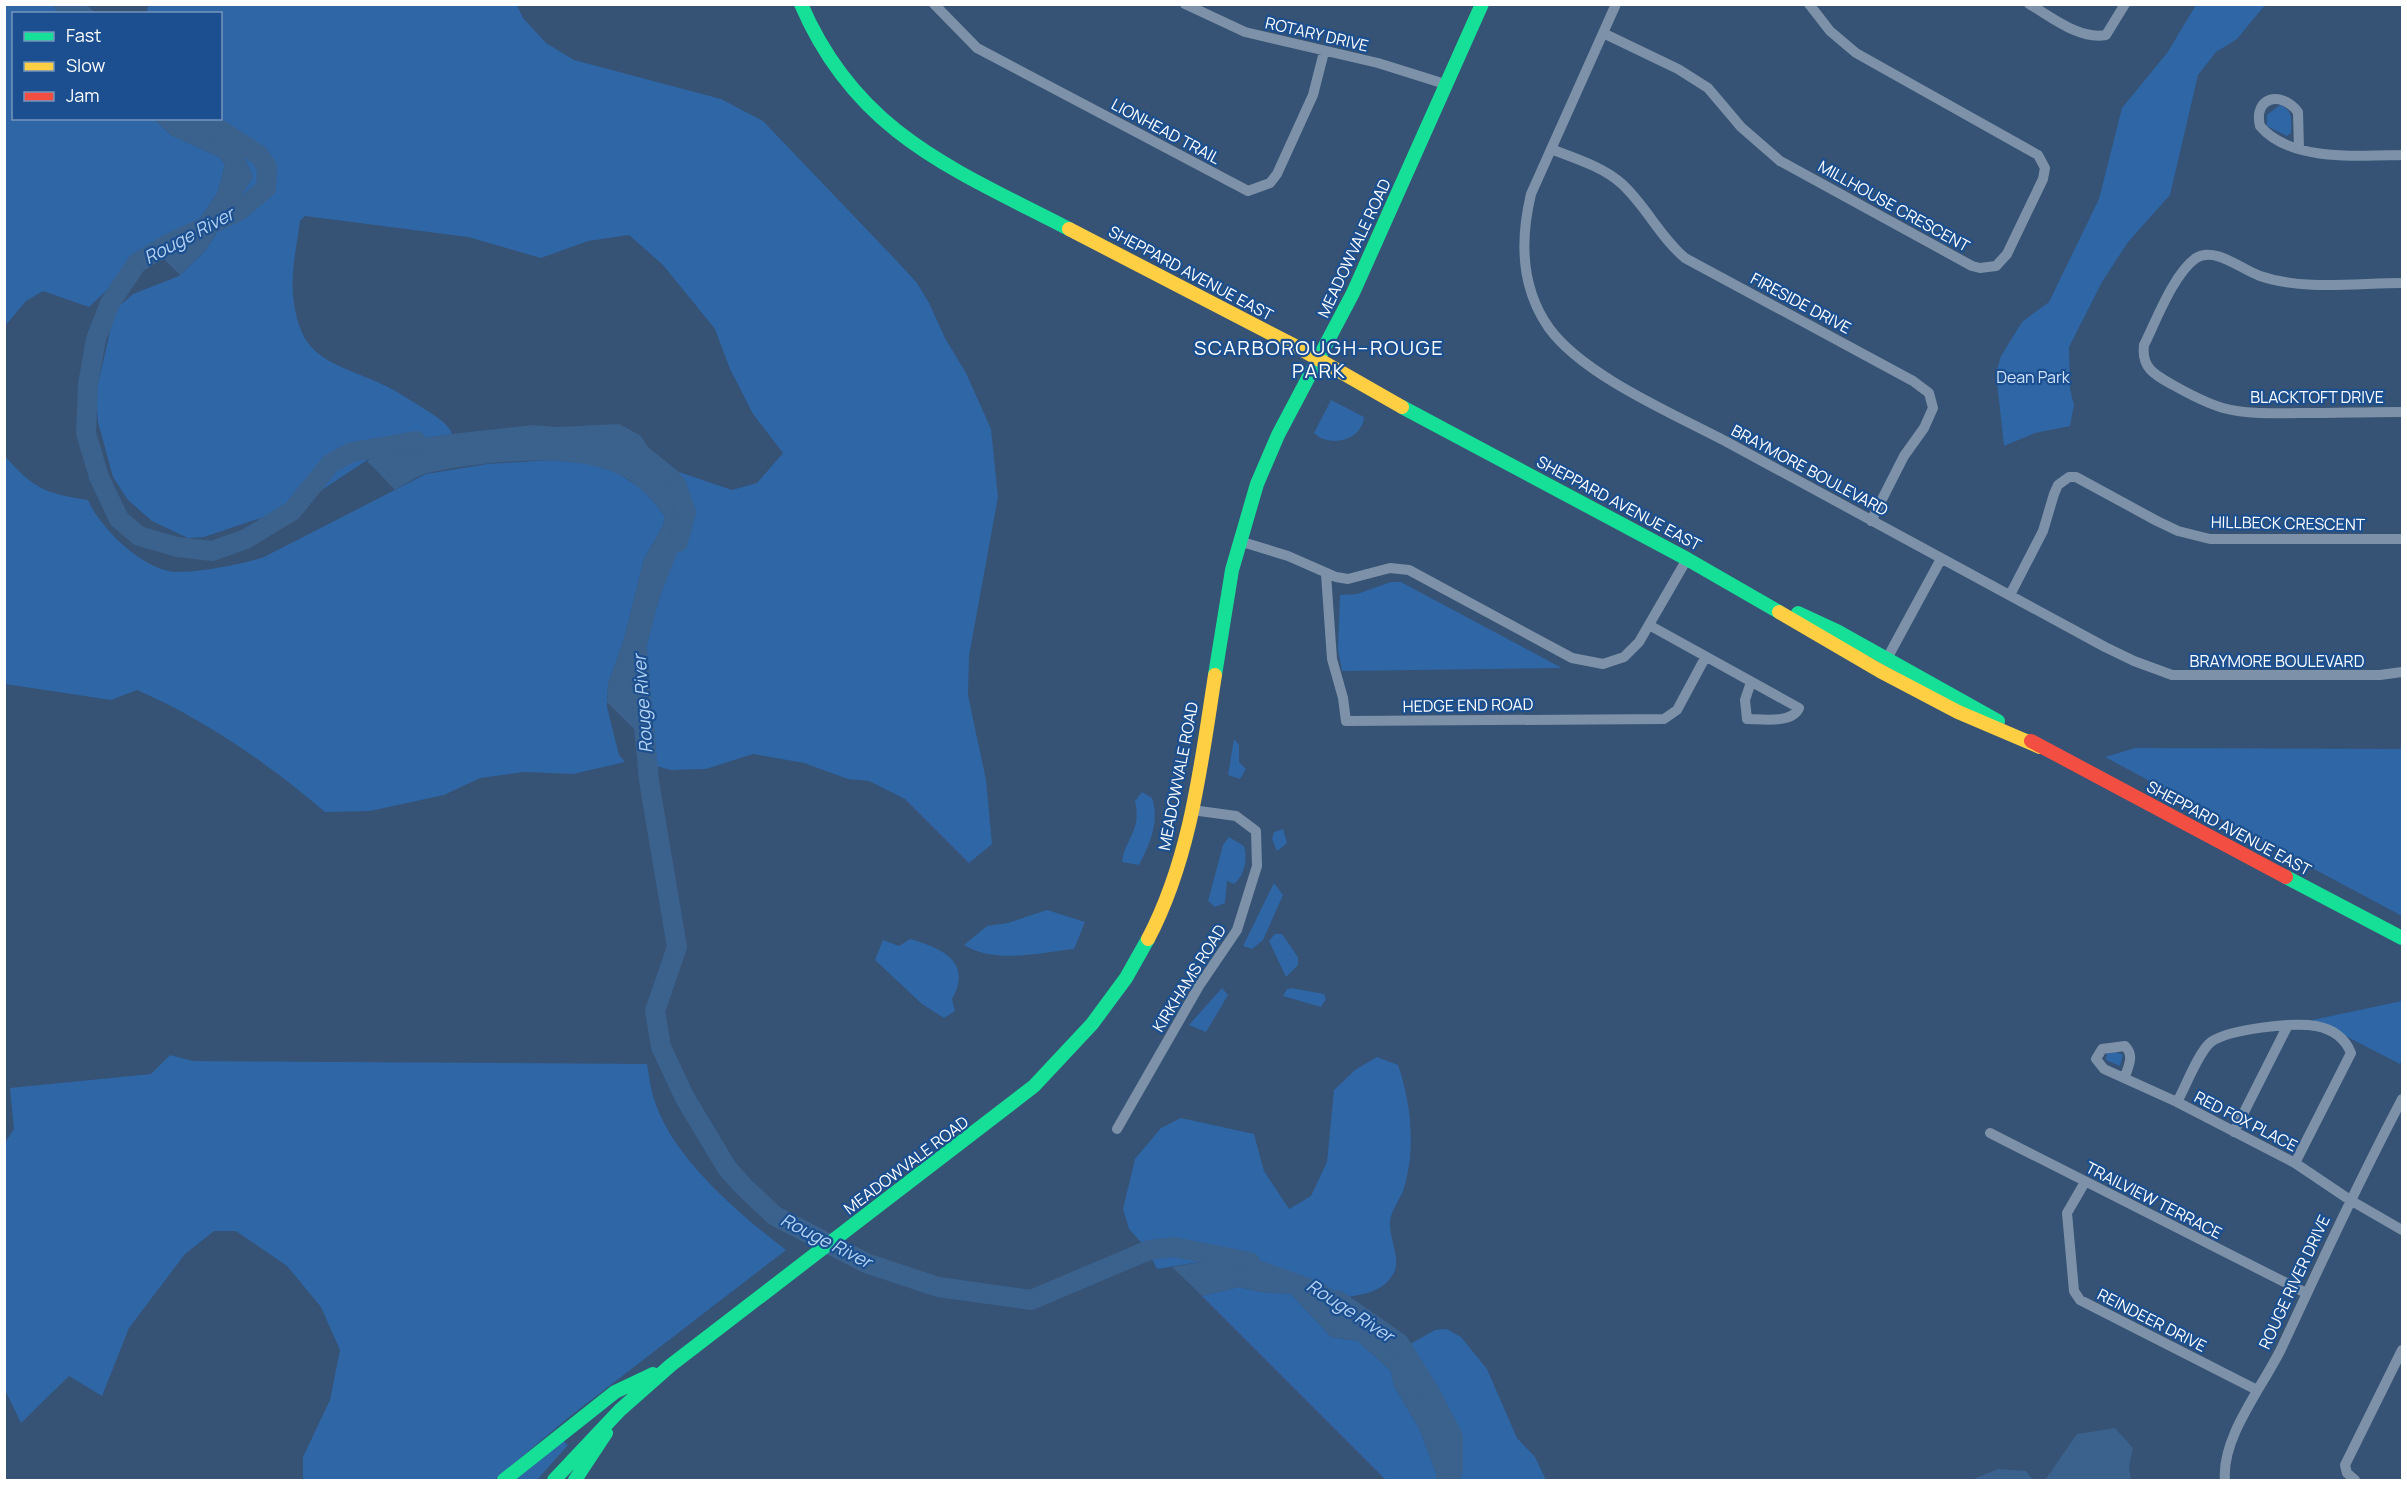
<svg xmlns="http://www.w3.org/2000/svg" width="2407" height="1485" viewBox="0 0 2407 1485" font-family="Manrope,sans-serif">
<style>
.green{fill:#2f66a5}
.water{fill:#3b618d}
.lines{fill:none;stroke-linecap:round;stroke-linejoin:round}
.river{stroke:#3b618d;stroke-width:20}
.street{stroke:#7d92a8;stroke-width:10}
.fast{stroke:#16e098;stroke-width:14}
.slow{stroke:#ffcf43;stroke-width:14}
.jam{stroke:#f24e42;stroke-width:14}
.labels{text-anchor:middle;stroke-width:4.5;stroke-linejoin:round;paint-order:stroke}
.street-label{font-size:16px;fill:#fff;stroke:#1b4f8f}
.park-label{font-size:16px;fill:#cfe3fa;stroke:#1b4f8f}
.water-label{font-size:18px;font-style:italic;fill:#b5d3f5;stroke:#1b4f8f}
.quarter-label{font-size:20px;letter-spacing:1.5px;fill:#fff;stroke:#1b4f8f}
</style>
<rect width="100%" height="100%" fill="#365274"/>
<path class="green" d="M5 5H52L59 13 14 14V118L154 119 171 135 219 157 225 164 218 192 190 233 167 258 121 277 89 307 43 291 26 301 5 326Z
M149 5H517L523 18 546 43 574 60 721 99 763 121 894 258 917 283 929 303 945 338 966 373 991 429 998 497 969 656 968 695 986 780 992 844 969 863 905 799 869 781 848 779 804 763 753 754 706 769 670 770 657 766 634 703V694C643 662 650 628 660 596 675 550 695 523 679 472L732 490 757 483 783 453 753 414 730 369 715 329 663 265 629 235 588 241 541 258 468 237 305 216 300 221C297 244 291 271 293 294 299 363 334 361 386 386 400 393 413 402 426 410 434 415 450 425 452 434L393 443 299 505 204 537 188 538 152 521 128 500 113 477 98 422 96 393 115 310 133 294 179 276 205 251 253 177 236 139 206 119 220 118V14L146 13Z
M2196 5H2265L2237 39 2216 52 2198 75 2170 195 2128 242 2102 282 2069 347 2070 389 2074 405 2070 426 2035 433 2004 446 1996 373 2001 356 2022 322 2049 302 2099 199 2122 108 2167 53Z
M2280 105C2294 111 2291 120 2291 133L2287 136 2267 126V115Z
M1331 400 1364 417C1362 441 1329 448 1314 433Z
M4 455C34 489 44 493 88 500 100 527 138 565 169 571 187 575 245 564 264 557L426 474 488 464 550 460 591 464 615 472 644 490 665 516 663 526 644 559 624 639 608 684 607 707 619 755 625 762 573 774 524 772 480 778 444 795 370 811 325 812C269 764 204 719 137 690L111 700 5 684Z
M1391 582H1401L1412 588 1562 668 1342 671 1338 650 1340 595 1357 594Z
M1234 739 1239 745V762L1246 769 1240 779 1228 775Z
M2135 748 2402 749V916L2105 757Z
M1142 792 1152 798C1160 821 1150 844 1139 865L1122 862C1125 838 1142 831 1135 801Z
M1283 829 1287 843 1277 851 1272 839 1274 832Z
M1229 837 1244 846C1248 859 1244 876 1234 884L1227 881 1225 903 1215 907 1208 901 1223 845Z
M1274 883 1283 895 1263 940 1252 949 1243 946Z
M1047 910 1085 922 1074 949C1039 953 995 964 964 945L987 926 1008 923Z
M1275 934H1282L1298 957V965L1286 977 1269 941Z
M910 939C942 948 973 962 952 999L955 1011 944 1018 922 1004 875 960 883 940 899 946Z
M1222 988 1228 995 1206 1032 1189 1025Z
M1291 988 1324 994 1326 999 1321 1007 1283 996 1287 989Z
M2402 1001V1058L2400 1064 2330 1028 2303 1022Z
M2113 1051 2123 1055 2120 1066 2106 1060 2107 1054Z
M170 1055 193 1061 647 1064C649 1075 650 1086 653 1096 670 1156 738 1213 786 1250L569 1417 494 1480H303V1457L330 1400 340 1350 321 1307 287 1266 236 1231H214L185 1254 129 1328 102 1396 69 1376 21 1423 5 1390 4 1144 14 1129 10 1088 151 1074Z
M1377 1057 1398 1065C1411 1102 1416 1149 1404 1188 1400 1200 1391 1210 1390 1222 1389 1241 1403 1260 1392 1276 1381 1293 1362 1294 1344 1298L1321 1282 1230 1257 1157 1269 1147 1249 1129 1229 1123 1209 1135 1159 1161 1128 1181 1118 1254 1134 1264 1171 1289 1209 1311 1196 1327 1162 1334 1090 1355 1070Z
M1239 1287 1261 1292 1291 1294 1331 1337 1358 1341 1391 1371 1394 1386 1419 1428 1436 1473V1480H1386L1202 1296Z
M1447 1329 1461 1337 1487 1369 1517 1438 1535 1457 1546 1480H1457V1474C1444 1432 1435 1379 1403 1348L1435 1330Z
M563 1441 568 1445 537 1480H515Z"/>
<path class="water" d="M52 5H87L95 13H59Z
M154 119H206L236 139 253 177 205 251 180 275 164 259 190 233 218 192 225 164 219 157 171 135Z
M619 424 640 435 648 447 679 472 686 492 683 538 660 596 634 694V703L648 743 607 702 608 684 624 639 644 559 663 526 665 516C650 497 636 481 613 472 569 452 476 462 428 473 417 476 405 484 395 490L367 461 393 443 452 434 533 425 557 427Z
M1231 1257 1253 1258 1321 1282 1344 1298 1369 1325 1411 1356 1429 1387 1457 1474V1480H1436V1473L1419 1428 1394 1386 1391 1371 1358 1341 1331 1337 1291 1294 1261 1292 1239 1287 1202 1296 1172 1267Z
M2115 1428 2133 1448 2129 1467 2131 1480H2045L2077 1434Z
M1998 1469 2026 1471 2033 1480H1971Z"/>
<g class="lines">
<path class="river" d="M202 118 259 155 267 167 266 188 239 211 170 243 137 263 110 303 96 339 88 384 86 433 99 477 119 519 139 536 177 547 212 551 246 539 292 511 331 463 352 452 416 441
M676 484 686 512 678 542
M637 649 649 781 677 947 655 1011 661 1047 685 1098 727 1168 743 1186 775 1216 866 1263 938 1287 1031 1300 1149 1250 1174 1247 1250 1262
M1337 1300 1399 1343 1429 1391 1453 1437V1471L1449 1480"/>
<path class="street" d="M934 4 977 48 1248 191 1270 183 1277 174 1313 95 1324 52
M1185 4 1245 32 1378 63 1445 84
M1616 4 1531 194C1520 240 1520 287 1549 328 1584 376 1674 414 1727 442 1853 511 1979 578 2105 647L2134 661 2172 675H2380L2402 672
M2029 4C2052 17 2079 40 2106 35L2125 4
M1603 33 1678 69 1708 88 1741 127 1780 161 1972 266 1980 268 1996 266 2007 254 2043 179 2045 168 2038 155 1856 53 1830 31 1809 4
M1551 149C1574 158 1604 167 1622 184 1646 206 1660 237 1685 258L1913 381 1929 393 1933 408 1924 428 1904 456 1871 521
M2299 149 2298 112C2281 90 2253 97 2260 126 2290 162 2360 156 2402 155
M2402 283C2357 283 2304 291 2260 276 2242 270 2215 246 2196 258 2174 273 2156 321 2144 345 2141 368 2155 375 2173 385 2189 394 2206 403 2223 408 2249 415 2275 413 2301 413 2335 413 2369 412 2402 412
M1239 541 1288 556 1336 577 1348 579 1390 568 1409 570 1572 658 1603 664 1624 657 1639 642 1687 559
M1326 574 1332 659 1343 698 1346 721 1664 719 1677 710 1705 658
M2010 595 2043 531 2054 494 2058 485 2069 477H2076L2157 521 2178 531 2210 539H2402
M1649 625 1799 708C1792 724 1762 719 1747 719L1745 700 1751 682
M1884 664 1941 559
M2125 1077C2128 1066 2135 1056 2125 1046L2102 1049 2096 1059 2104 1069 2177 1102 2295 1163 2350 1200 2402 1230
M2177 1102C2185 1088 2199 1051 2211 1042 2229 1029 2293 1022 2316 1026 2332 1029 2345 1038 2351 1053L2295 1163
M1117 1129 1199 986 1237 930 1257 866 1256 831 1236 816 1192 810
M2234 1132 2287 1027
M1990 1133 2306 1293
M2085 1182 2067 1213 2074 1291 2080 1300 2257 1390
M2225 1480C2221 1437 2264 1385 2282 1347 2321 1263 2359 1181 2402 1099
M2355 1480 2347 1473 2345 1465 2402 1350"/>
<path class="fast" d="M801 4C856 133 953 169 1069 229
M1402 407 1687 559 1779 612
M1798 613 1837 631 1998 721
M1215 675 1232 570 1257 484 1278 435 1353 293 1482 4
M2286 877 2402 938
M504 1480 615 1392 653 1374
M554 1480 620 1410 671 1365 1034 1086 1092 1024 1126 978 1148 939
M575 1480 606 1433"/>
<path class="slow" d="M1069 229 1297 347 1402 407
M1779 612 1880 671 1958 712 2040 747
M1148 939C1191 857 1201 764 1215 675"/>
<path class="jam" d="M2031 741 2286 877"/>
</g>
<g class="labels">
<g class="street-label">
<text transform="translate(1317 34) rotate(13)" y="6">ROTARY DRIVE</text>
<text transform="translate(1166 131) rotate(28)" y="6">LIONHEAD TRAIL</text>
<text transform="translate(1894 206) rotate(29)" y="6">MILLHOUSE CRESCENT</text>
<text transform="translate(1354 248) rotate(-65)" y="6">MEADOWVALE ROAD</text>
<text transform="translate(1191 273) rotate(28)" y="6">SHEPPARD AVENUE EAST</text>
<text transform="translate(1801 303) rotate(28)" y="6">FIRESIDE DRIVE</text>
<text x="2317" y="403">BLACKTOFT DRIVE</text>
<text transform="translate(1810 470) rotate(28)" y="6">BRAYMORE BOULEVARD</text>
<text transform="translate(1619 503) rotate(28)" y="6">SHEPPARD AVENUE EAST</text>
<text transform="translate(2288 523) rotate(1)" y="6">HILLBECK CRESCENT</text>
<text x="2277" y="667">BRAYMORE BOULEVARD</text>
<text transform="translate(1468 705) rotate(-1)" y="6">HEDGE END ROAD</text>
<text transform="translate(1178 776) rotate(-79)" y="6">MEADOWVALE ROAD</text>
<text transform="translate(2229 828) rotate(28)" y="6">SHEPPARD AVENUE EAST</text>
<text transform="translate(1189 978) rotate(-58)" y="6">KIRKHAMS ROAD</text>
<text transform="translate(2246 1121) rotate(27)" y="6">RED FOX PLACE</text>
<text transform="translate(906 1165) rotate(-37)" y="6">MEADOWVALE ROAD</text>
<text transform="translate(2154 1200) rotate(27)" y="6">TRAILVIEW TERRACE</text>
<text transform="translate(2294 1282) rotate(-65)" y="6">ROUGE RIVER DRIVE</text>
<text transform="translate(2152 1320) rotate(27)" y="6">REINDEER DRIVE</text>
</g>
<g class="park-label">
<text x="2033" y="383">Dean Park</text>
</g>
<g class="water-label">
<text transform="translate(189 236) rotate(-28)" y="6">Rouge River</text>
<text transform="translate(643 704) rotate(-94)" y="6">Rouge River</text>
<text transform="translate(826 1241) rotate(27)" y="6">Rouge River</text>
<text transform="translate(1350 1311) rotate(33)" y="6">Rouge River</text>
</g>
<g class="quarter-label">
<text x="1319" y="355">SCARBOROUGH–ROUGE<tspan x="1319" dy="23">PARK</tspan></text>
</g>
</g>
<rect width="2407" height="1485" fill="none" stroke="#ffffff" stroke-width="12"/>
<rect x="12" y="12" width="210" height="108" fill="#1b4f8f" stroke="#7695bc" stroke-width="1.5"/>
<rect x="24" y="32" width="30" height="9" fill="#16e098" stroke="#7695bc" stroke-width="1.5"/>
<text x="66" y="42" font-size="18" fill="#ffffff">Fast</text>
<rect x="24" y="62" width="30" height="9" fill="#ffcf43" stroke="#7695bc" stroke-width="1.5"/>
<text x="66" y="72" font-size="18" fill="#ffffff">Slow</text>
<rect x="24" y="92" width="30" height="9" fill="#f24e42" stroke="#7695bc" stroke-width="1.5"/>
<text x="66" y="102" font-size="18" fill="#ffffff">Jam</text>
</svg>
